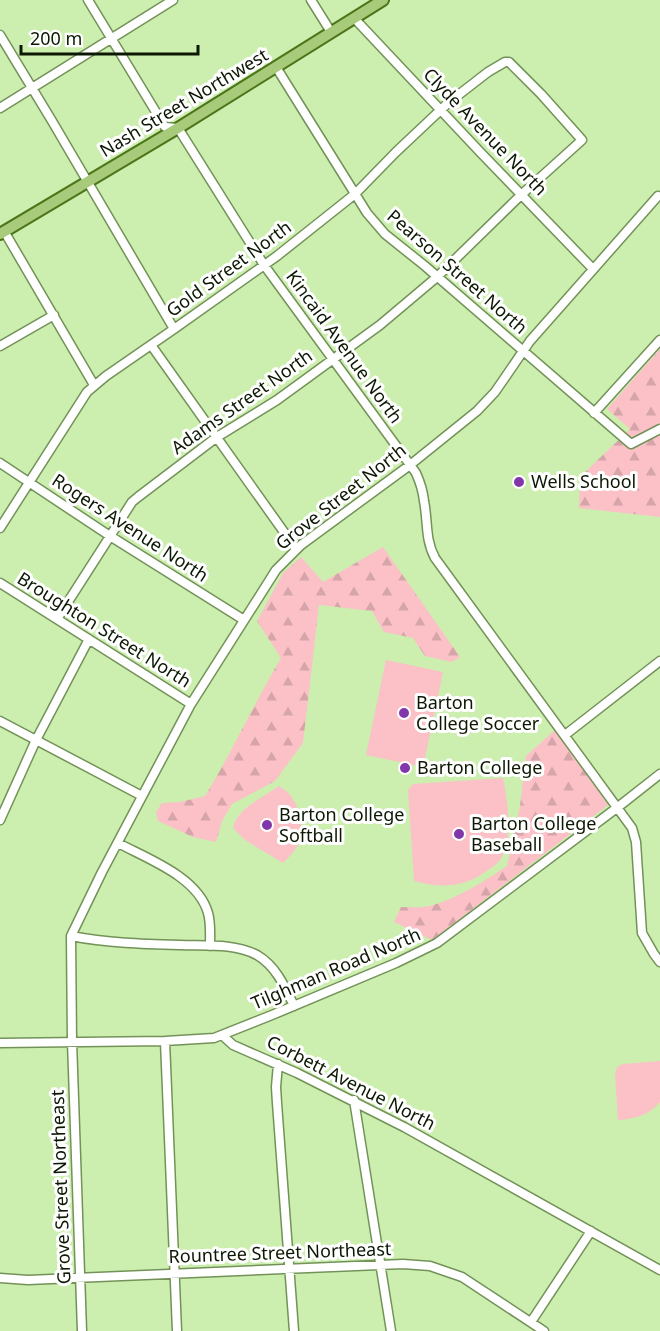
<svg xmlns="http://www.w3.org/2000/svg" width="660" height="1331" viewBox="0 0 660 1331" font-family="'Noto Sans',sans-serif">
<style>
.forest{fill:url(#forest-firs)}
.garden{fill:#fbc1c7}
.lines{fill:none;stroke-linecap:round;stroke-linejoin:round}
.minor-casing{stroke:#739258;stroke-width:11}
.major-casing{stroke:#4b7518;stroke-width:14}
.minor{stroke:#fff;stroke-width:8}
.major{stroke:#a7ca7b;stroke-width:10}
.poi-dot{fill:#8137a9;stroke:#fff;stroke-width:2}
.labels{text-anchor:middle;stroke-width:6;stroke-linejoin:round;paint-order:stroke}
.street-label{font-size:18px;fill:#0c1803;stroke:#fff}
.poi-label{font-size:18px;fill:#0c1803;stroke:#fff;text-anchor:start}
</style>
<defs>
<pattern id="forest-firs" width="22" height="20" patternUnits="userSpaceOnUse" patternTransform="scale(1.5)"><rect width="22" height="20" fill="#fbc1c7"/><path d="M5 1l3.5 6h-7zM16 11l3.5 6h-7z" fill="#d6a5a9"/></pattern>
</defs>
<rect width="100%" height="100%" fill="#cceeaf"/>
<path class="forest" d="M660 349V517L579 508 580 477 630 429 607 409Z
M383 547 460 657 452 662 425 656 413 638 384 632 372 611 319 605 303 743 275 781 232 804 222 821 216 842 193 837 158 821 156 812 162 803 180 802 205 796C232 752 254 704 281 658L257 621 283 573 301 557 323 582Z
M555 730 608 805 432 940 394 922 401 907C410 907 421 908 430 906 456 899 485 881 507 866L520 806 526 756Z"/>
<path class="garden" d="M386 660 443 672 423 767 366 755Z
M503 778C508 800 513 840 500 860 496 865 490 869 485 872 463 888 439 888 414 881L408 790 413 784Z
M279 786C285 790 290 793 293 799 300 810 305 833 298 845 294 852 288 858 283 863L245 840 233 828C237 808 264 797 279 786Z
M660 1061V1102C649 1115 635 1119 618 1120L615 1075 617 1067 623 1064Z"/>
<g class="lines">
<g class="minor-casing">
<path id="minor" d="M88 0 165 127 178 128 264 265 416 473C420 482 423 491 424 501 428 521 425 540 435 558L632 828 636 842 642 933 654 954 660 962
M311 0 331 32
M354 18 481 153 593 269
M0 35 52 121 174 329
M276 67 367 213 385 234 425 266 631 444 660 429
M0 108 173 0
M4 231 94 385
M151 345 296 549
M0 346 54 315
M594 413 660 340
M0 463 110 536 244 620
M0 528 87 392 106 376 174 329 277 256 355 194 396 152 448 103 488 72 505 62H509L541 94 582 140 521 195 437 277 380 325 277 400 217 437 138 497 132 502 57 619
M0 583 191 704
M0 721 142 796
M565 735 660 661
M0 820 36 740 89 639
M118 843C148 859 198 877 208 913 211 923 210 936 210 946
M71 936C107 943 143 944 180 945 205 946 234 943 257 955 276 966 285 987 294 1006
M222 1035 233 1045 297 1073 404 1127 660 1270
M165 1041 177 1331
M0 1043 165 1041 214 1038 272 1015 396 963 437 943 618 807 660 774
M278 1064 276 1087 277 1103 294 1331
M354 1100 391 1331
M0 1278 28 1280 403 1264 430 1266 462 1277 544 1331
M531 1322 591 1231
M82 1331 72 1041 71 936 102 872 191 704 276 570 301 545 410 465 477 411 495 392 530 341 658 196"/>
</g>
<g class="major-casing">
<path id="major" d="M0 234 178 128 383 0"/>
</g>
<use href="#minor" class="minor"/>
<use href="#major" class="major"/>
</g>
<g class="poi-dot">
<circle cx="519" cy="482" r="6"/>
<circle cx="404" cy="713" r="6"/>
<circle cx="405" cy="768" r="6"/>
<circle cx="267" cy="825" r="6"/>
<circle cx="459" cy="834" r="6"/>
</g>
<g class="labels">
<g class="street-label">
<text transform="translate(184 103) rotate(-31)" y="6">Nash Street Northwest</text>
<text transform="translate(485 132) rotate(46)" y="6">Clyde Avenue North</text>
<text transform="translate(229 269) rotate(-36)" y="6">Gold Street North</text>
<text transform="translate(457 272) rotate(41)" y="6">Pearson Street North</text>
<text transform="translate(344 347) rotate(54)" y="6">Kincaid Avenue North</text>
<text transform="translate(242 402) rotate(-35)" y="6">Adams Street North</text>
<text transform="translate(341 497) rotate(-38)" y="6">Grove Street North</text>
<text transform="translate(130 528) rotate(33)" y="6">Rogers Avenue North</text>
<text transform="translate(104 630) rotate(32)" y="6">Broughton Street North</text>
<text transform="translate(336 969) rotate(-23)" y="6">Tilghman Road North</text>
<text transform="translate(351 1083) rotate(27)" y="6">Corbett Avenue North</text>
<text transform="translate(61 1187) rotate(-92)" y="6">Grove Street Northeast</text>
<text transform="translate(280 1253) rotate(-2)" y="6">Rountree Street Northeast</text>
</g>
<g class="poi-label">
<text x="531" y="488">Wells School</text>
<text x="416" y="709">Barton<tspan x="416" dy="21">College Soccer</tspan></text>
<text x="417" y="774">Barton College</text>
<text x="279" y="821">Barton College<tspan x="279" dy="21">Softball</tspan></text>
<text x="471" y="830">Barton College<tspan x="471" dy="21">Baseball</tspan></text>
</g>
</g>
<path d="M21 45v9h177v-9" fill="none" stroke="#0c1803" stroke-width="3"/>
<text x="30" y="45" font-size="18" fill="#0c1803" stroke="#ffffff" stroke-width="4.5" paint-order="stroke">200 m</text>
</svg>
